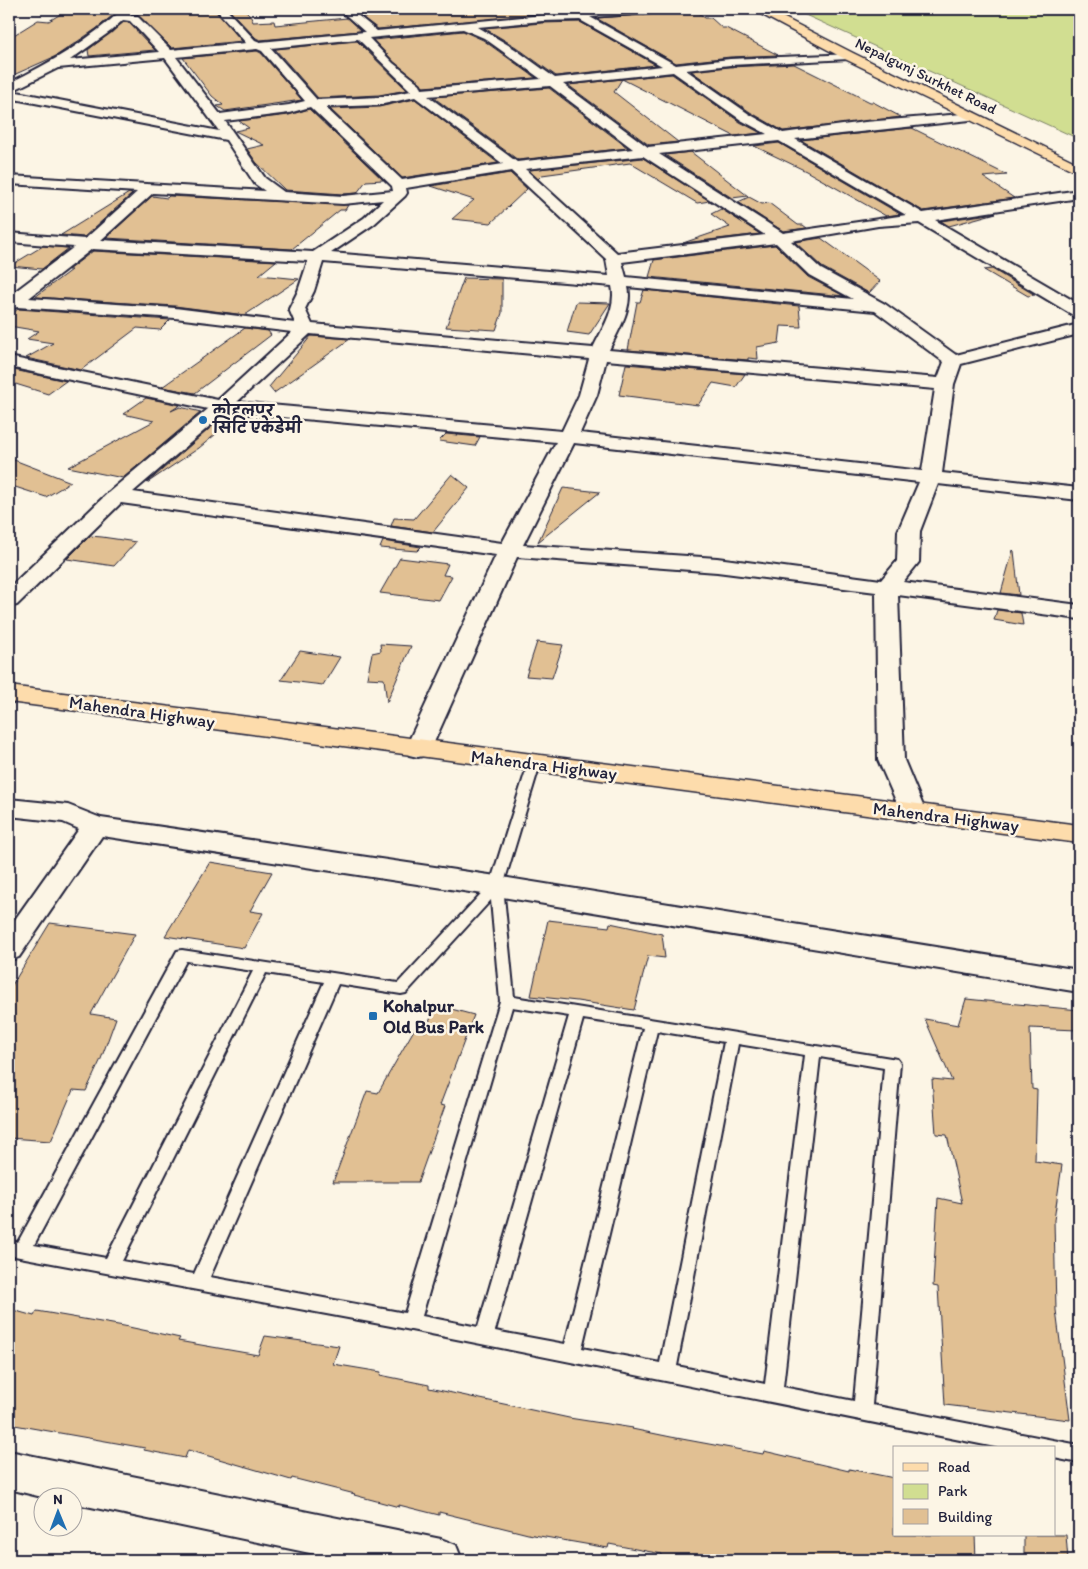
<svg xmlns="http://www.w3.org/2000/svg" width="1088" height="1569" viewBox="0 0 1088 1569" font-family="Itim,'Playpen Sans Deva',sans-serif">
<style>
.green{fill:#d1de91;stroke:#7a8066}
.building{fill:#e1c093;stroke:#22223b}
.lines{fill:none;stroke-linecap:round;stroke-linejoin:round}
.service-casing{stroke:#22223b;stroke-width:4}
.minor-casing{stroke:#22223b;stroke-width:4}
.primary-casing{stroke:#22223b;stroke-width:3}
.trunk-casing{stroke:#22223b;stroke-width:3}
.service{fill:#fcf5e5;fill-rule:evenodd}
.minor{fill:#fcf5e5;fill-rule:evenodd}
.primary{fill:#fddcac;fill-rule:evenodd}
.trunk{fill:#fddcac;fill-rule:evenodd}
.poi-dot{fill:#1f6fb2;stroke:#fcf5e5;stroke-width:2}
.labels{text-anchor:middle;stroke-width:5;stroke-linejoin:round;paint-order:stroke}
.far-street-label{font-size:15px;fill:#22223b;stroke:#fcf5e5}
.far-poi-label{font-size:15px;font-weight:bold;fill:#22223b;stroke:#fcf5e5;text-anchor:start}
.street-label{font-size:18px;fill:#22223b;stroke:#fcf5e5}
.poi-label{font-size:18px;font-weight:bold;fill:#22223b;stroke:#fcf5e5;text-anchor:start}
</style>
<rect width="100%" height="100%" fill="#fcf5e5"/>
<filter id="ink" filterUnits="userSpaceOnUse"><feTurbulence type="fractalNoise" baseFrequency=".02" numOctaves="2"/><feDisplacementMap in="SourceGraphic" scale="10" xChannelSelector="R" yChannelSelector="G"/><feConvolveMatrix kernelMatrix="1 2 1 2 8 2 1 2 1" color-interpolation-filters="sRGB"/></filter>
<g filter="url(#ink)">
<path class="green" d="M792 9H1079V139L812 18Z"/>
<path class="building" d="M69 9 118 11 96 29 56 56 9 77V38L38 20 49 21Z
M244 9 250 15 253 22 274 21 275 25 347 18 361 31 260 40 256 38 230 11Z
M489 9 556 10 560 13 378 29 362 17 441 10 448 14Z
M668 9H694L705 18H711L722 28H726L778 55 730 57 676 63 596 18 661 14Z
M135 11 216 12 242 41 172 48 138 15 133 14Z
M124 22 129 23 155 50 89 56 88 50Z
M580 22 656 65 556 76 516 47 484 28 542 23Z
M463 31 483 40 536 78 423 87 421 83 394 62 373 40Z
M357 41 407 90 379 95 318 98 275 49Z
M257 51 261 53 302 100 225 111 217 106 223 105 212 96 183 58Z
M794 64 870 102H873L901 117 783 131 750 112 691 71 730 67Z
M672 74 740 122 761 133 734 136 622 79Z
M622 79 614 92 678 142 649 145 568 85Z
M549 88 628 148 518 160 433 97Z
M415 99 498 163 402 178 330 109 379 107Z
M309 109 383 180 366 181 357 193 343 194 285 190 256 162 247 149 264 145 235 131 249 128 239 121 289 115Z
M912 128 1007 175 983 177 1014 198 923 211 801 140Z
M779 143 900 214 886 216 806 171 754 146Z
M691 152 748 196 732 198 665 155Z
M643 158 710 201 697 203 630 163 542 175 538 179 529 170Z
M510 173 527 189 491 223 452 219 474 200 431 186Z
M129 193 132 194 84 237 61 235Z
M152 196 167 198 169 196 348 205 345 210H340L292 249 106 238Z
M749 197 762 204 769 203 798 225H803L807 228 783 231 738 202Z
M721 209 760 234 683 243 730 227 711 214Z
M996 213 949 226 941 221Z
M821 238 880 281 869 293 822 267 795 242Z
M775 245 808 277 844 296 649 277 654 260Z
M43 246 69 248 42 269 10 266Z
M93 251 276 261 259 275 299 279 245 315 175 306 35 297 71 270H68Z
M992 269 1035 295 1028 296 984 270Z
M464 278 502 279V313L496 330 446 327Z
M644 290 799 306 801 327 781 326 779 343 757 347 758 359 748 358V360L628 350 637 302H640Z
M576 302 610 303 589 335 567 332Z
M18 309 170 320 160 330 137 328 81 370 26 358 53 343 27 339 39 331 9 326V316Z
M245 328 268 331 271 335 195 393 162 387Z
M311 336 350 339 274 393 269 387Z
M626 364 745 374 736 387 713 383 698 405 619 395Z
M9 369 66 381 48 394 9 382Z
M146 398 180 405 171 411 180 407 201 412 123 478 68 467 154 421 123 414Z
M223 417 233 420 199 448 147 483Z
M446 434 480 437 475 446 439 441Z
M9 458 71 482 46 497 9 485Z
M452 474 469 488 433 532 391 526 394 518 414 519Z
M563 488 600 492 538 542Z
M90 536 102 537 136 542 114 566 67 559Z
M383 541 421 547 417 551 380 548Z
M1013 550 1014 551 1019 595 1001 593Z
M400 558 448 564 443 575 452 576 439 600 380 593Z
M997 610 1021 613 1023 625 994 620Z
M537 642 563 645 552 678 526 676Z
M380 644 411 646 387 702 384 679 367 678 372 653 381 651Z
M300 651 340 657 323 685 281 680Z
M210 862 272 872 250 911 263 913 244 948 165 936Z
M548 920 609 927 610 923 662 934 665 958 648 956 634 1010 577 1001 531 996Z
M50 923 135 934 91 1014 116 1018 101 1059 86 1091 73 1090 51 1141 9 1138V990Z
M966 999 1079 1010 1077 1030 1030 1028 1032 1089 1037 1090 1035 1161 1062 1165 1054 1220 1056 1310 1070 1420 945 1405 938 1287 933 1286 938 1198 962 1203 947 1135 936 1134 932 1079 952 1081 925 1019 958 1025Z
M436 1005 474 1015 440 1105 445 1106 418 1182H333L367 1091 378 1093 415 1028 425 1032Z
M9 1309 34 1316 37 1311 124 1326 180 1338 178 1341 258 1355 265 1336 339 1346 333 1364 381 1372 380 1375 429 1385V1388L569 1418 633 1428 632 1429 671 1437 763 1454 764 1451 849 1471V1469L894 1478V1535H975L976 1560H661L662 1554 609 1544 608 1548 528 1534 439 1512V1515L399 1505V1507L354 1495 355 1494 292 1478 291 1480 188 1450 185 1458 144 1450 145 1448 9 1424Z
M1024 1535H1066L1068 1560H1024Z"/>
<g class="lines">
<g class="service-casing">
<path id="service" d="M534 760 540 764 503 886 514 997 897 1059 900 1063 872 1405 1079 1445V1463L1054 1458V1448H1000L391 1326 9 1255V1241L18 1242 177 951 182 950 398 983 490 884 528 764ZM491 900 500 1001 405 1313 210 1277 338 984 401 994 406 993ZM186 961 253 971 106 1258 34 1245ZM266 973 324 982 194 1274 122 1261ZM512 1007 569 1016 478 1327 422 1316ZM583 1019 643 1028 565 1344 495 1331ZM657 1031 724 1042 660 1363 582 1348ZM738 1044 805 1055 765 1384 677 1366ZM820 1057 884 1068 854 1401 783 1387Z"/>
</g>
<g class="minor-casing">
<path id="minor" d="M123 9H134L129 15 137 16 171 50 246 43 216 9H226L255 40 260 42 365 32 339 9H350L377 31 542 15 580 14 591 10 666 9 661 12 590 17 676 65 730 59 853 54 855 56 849 59 730 65 686 70 749 114 783 133 865 122 974 113 976 116 974 119 970 120 795 139 923 213 1079 190V198L935 220 1079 304V316L1073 315 919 223 878 226 791 241 821 269 885 304 956 355 1079 324V334L961 364 954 384 942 473 1079 488V500L938 484 920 531 919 562 903 582 1079 605V619L898 595 904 760 926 813 922 819 913 822 904 819 878 760 876 592 717 572 517 557 431 749 427 755 418 757 409 755 405 749 496 555 121 503 17 605 9 607V588L109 492 208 409 9 367V357L218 400 292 332 175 318 17 307 9 310V296L74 247 9 242V233L85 239 137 192 9 184V176L265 191 255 184 226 140 9 98V83C51 63 89 40 123 9ZM123 20 130 21 159 52 70 60 111 31ZM580 20 662 66 555 78 515 49 478 27 542 21ZM463 29 484 38 541 79 422 89 420 84 393 63 369 38ZM358 39 411 91 379 97 317 100 271 48ZM257 49 262 51 305 101 289 105 220 114 176 57ZM165 58 219 131 12 91 58 68ZM673 72 741 120 767 134 648 147 563 84ZM550 86 633 149 517 162 428 96ZM415 97 503 164 402 180 325 107 379 105ZM310 107 392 186 393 191 343 196 284 192 265 178 225 121 289 113ZM779 141 906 215 783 233 659 154ZM643 156 765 235 617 253 525 169ZM511 171 606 259 609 276 331 253 374 224 405 196 407 193 406 188ZM153 193 343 204 383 200 364 218 313 252 101 240ZM776 243 809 275 853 299 626 277 622 262ZM92 249 308 261 298 291 289 309 295 323 175 308 29 298ZM323 262 612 286C617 308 602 329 593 348L312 324 305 309 314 291ZM628 287 875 311 944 362 938 378 609 350C618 331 633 308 628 287ZM310 334 589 359 579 395 562 431 237 402ZM606 360 935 389 922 471 580 433 597 395ZM226 412 556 442 502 543 133 492ZM574 443 919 482 898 531 897 561 881 580 717 558 523 545Z
M9 799 68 805 101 818 496 876 1079 970V992L496 896 102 836 19 957 9 961V928L79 829 63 822 9 816Z
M9 1451 441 1539 456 1545 462 1560H343L72 1503V1496L42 1497 9 1489Z"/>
</g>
<g class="primary-casing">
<path id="primary" d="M754 9H767L853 53 1079 164V173L845 59 755 11Z"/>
</g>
<g class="trunk-casing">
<path id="trunk" d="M9 686 1079 825V843L9 702Z"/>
</g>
<use href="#service" class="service"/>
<use href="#minor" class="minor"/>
<use href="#primary" class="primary"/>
<use href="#trunk" class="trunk"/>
</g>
</g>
<g class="poi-dot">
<circle cx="203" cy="420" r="5"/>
<rect x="368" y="1011" width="10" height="10" rx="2.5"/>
</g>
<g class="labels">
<g class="far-street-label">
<text transform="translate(926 76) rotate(26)" y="5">Nepalgunj Surkhet Road</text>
</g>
<g class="far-poi-label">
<text x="213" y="416">कोहलपुर<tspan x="213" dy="17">सिटि एकेडेमी</tspan></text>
</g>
<g class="street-label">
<text transform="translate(142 712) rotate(8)" y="6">Mahendra Highway</text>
<text transform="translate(544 765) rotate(7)" y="6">Mahendra Highway</text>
<text transform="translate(946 817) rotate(7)" y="6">Mahendra Highway</text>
</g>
<g class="poi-label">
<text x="383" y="1012">Kohalpur<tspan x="383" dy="21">Old Bus Park</tspan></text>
</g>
</g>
<rect width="1088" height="1569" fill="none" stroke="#fcf5e5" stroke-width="30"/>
<rect x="15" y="15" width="1058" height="1539" fill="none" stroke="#22223b" stroke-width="2" filter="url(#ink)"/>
<rect x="893" y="1446" width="162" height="90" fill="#fcf5e5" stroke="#a5a1a1"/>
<rect x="903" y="1463" width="25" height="8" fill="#fddcac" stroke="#a5a1a1"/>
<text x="938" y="1472" font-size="15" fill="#22223b">Road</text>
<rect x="903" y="1484" width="25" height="15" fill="#d1de91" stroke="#a5a1a1"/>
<text x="938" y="1496" font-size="15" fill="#22223b">Park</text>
<rect x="903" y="1509" width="25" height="15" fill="#e1c093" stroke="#a5a1a1"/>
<text x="938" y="1522" font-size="15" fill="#22223b">Building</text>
<g transform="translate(58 1512) rotate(359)"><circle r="24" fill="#fcf5e5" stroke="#a5a1a1"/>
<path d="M0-4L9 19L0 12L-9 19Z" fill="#1f6fb2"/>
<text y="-8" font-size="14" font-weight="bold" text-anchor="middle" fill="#22223b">N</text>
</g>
</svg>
